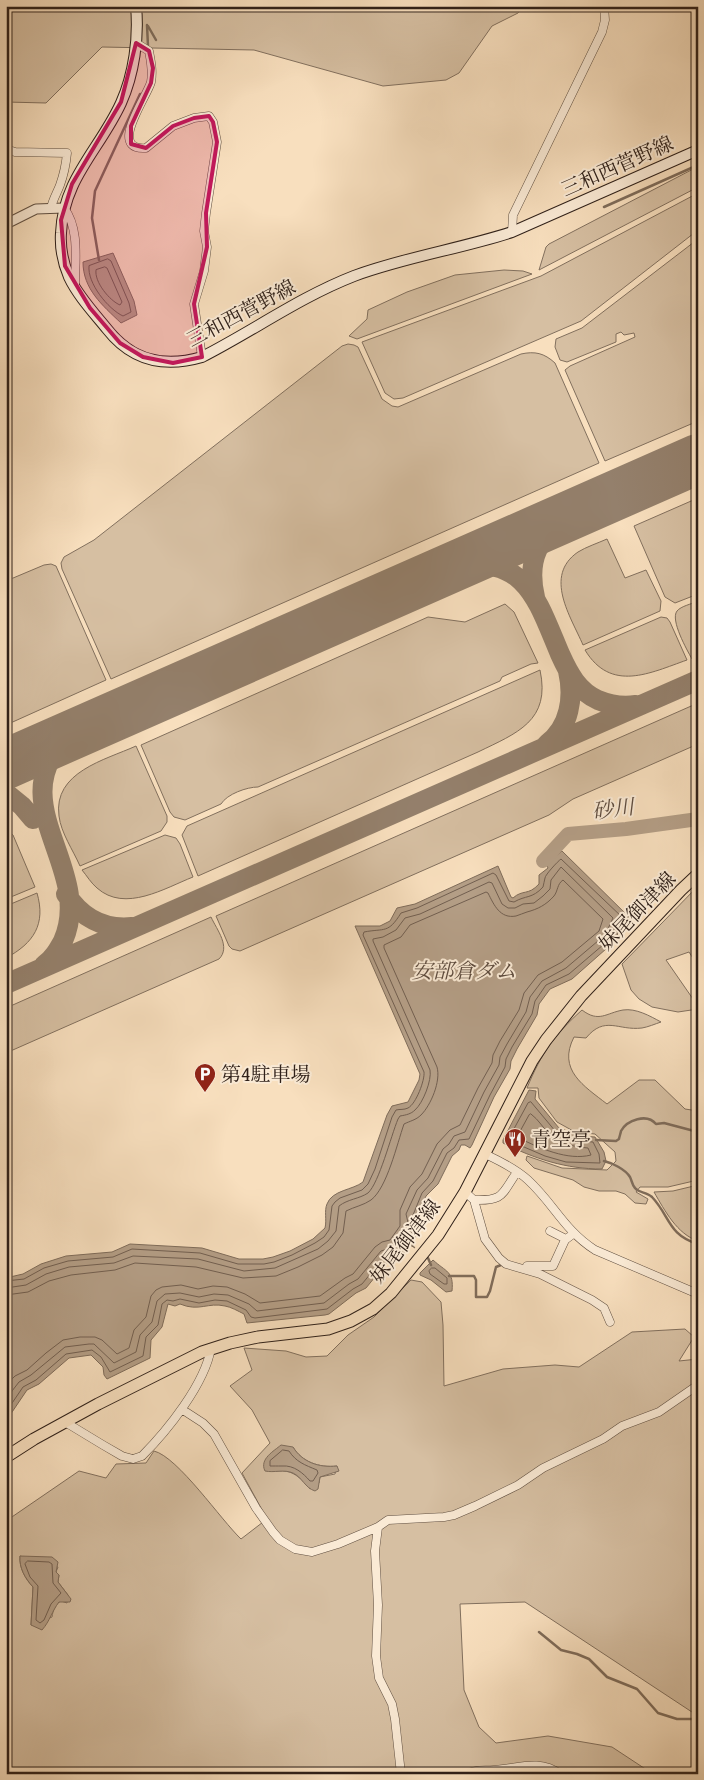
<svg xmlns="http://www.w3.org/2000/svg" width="704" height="1780" viewBox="0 0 704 1780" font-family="'Gentium Book Plus','Noto Serif JP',serif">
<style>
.green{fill:#d6bfa2;stroke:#82705e;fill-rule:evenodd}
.water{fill:#b49e86;stroke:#7f6c5a}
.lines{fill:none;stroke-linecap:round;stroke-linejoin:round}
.shore{stroke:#725f50;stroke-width:1}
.stream{stroke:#7f6c5a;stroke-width:2.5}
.river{stroke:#b49e86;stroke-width:14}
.taxiway{stroke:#94806c;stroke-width:20}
.runway{stroke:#94806c;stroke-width:50}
.minor-casing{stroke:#615042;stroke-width:9}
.tertiary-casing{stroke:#615042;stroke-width:11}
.secondary-casing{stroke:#2f2019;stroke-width:12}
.primary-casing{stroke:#2f2019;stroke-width:13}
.minor{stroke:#faead5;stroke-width:8}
.tertiary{stroke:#faead5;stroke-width:9}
.secondary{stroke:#faead5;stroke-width:10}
.primary{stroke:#f8dfbe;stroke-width:11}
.marked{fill:#c2185b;fill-opacity:0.2;stroke:#c2185b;stroke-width:4;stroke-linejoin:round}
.labels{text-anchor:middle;stroke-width:4;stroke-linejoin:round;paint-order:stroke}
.street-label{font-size:20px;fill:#2f2019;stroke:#faead5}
.poi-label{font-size:20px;fill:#2f2019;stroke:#faead5;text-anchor:start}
.water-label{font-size:21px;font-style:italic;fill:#5e4c3f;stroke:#faead5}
</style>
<rect width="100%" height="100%" fill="#f8dfbe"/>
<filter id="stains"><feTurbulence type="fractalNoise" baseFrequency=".004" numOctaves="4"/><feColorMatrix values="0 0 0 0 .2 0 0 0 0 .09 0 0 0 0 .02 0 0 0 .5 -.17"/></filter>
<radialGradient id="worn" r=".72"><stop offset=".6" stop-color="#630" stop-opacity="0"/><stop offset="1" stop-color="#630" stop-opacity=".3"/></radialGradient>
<path class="green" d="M6 6H525L518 13 492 26 459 73 446 80 383 86 254 50 102 47 46 103 6 102Z
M697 167 698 187 539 270 546 247 549 244Z
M698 193V230L581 321 403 398 394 399 385 393 362 342 541 276Z
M698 239V421L605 461 565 370 570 366 635 337 634 333 624 335 621 332 616 334V342L567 362 560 360 555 347 556 339 582 328Z
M504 270 523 271 532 274 357 339 349 336 367 319 368 310 407 292 455 275Z
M348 344 354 345 358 347 382 399 392 406 398 407 521 354C535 351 544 353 555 363L599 463 111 679 62 569 61 563 64 557 94 540 342 346Z
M698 498V594L675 603 665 597 634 526Z
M607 539 625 578 646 570 661 601 660 611 583 645C571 617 543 576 578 552 586 547 598 543 607 539Z
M51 564 56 566 106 680 6 725V581L44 565Z
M698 601V657L692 659C687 650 670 620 677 611 681 606 692 604 698 601Z
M505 604 514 612 538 663 531 664 502 677 500 681 258 787C247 787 227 794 221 804L185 820 174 817 170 812 141 745 428 617 465 622Z
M661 617 667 618 670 622 687 660C650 673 611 693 585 650Z
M540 670C551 721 517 733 478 752L198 876 182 835 187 826Z
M698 703V744L573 799 549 815 240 951 232 949 229 946 216 916Z
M136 746 167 816V822L161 831 80 866C73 850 61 833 59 816 53 772 105 760 136 746Z
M6 828 13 835 35 887 6 899Z
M165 835 176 838 180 844 193 877C165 888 125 913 97 888 91 883 87 876 82 870Z
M698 886V966L689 952 666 960 693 999H698V1009L678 1012 652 1007 639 999 631 990 622 964Z
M37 893C46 924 34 943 6 958V906Z
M211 917C217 930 231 947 219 959L6 1053V1008Z
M582 1010C599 1023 606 1013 623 1010 636 1008 650 1016 661 1022 655 1024 648 1027 642 1028 618 1031 605 1015 586 1038L574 1037C557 1070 584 1086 607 1104L639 1080H655L685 1109 698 1111V1180L668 1187H640L636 1192 648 1199 646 1204 635 1203 625 1194 616 1191H599L584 1187 573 1180 534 1168 526 1160 527 1156 562 1168 607 1170 616 1161 615 1152 595 1134 575 1132 557 1122 539 1098 538 1088H527C541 1054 554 1035 582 1010Z
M698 1185V1241C677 1234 665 1211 654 1192L673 1191Z
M411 1280 422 1282 441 1302 443 1325 444 1386 503 1369 555 1365 579 1367 632 1332 685 1329 694 1337 679 1361 698 1359V1716L525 1602 460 1604 464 1690 479 1727 496 1743 548 1736 612 1747 653 1774H6V1521L79 1471 106 1478 116 1464 146 1463 154 1451C178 1457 221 1520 241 1539L267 1519 242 1473 270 1443 252 1410 230 1386 252 1370 244 1348 286 1351 306 1357 327 1356 348 1335 374 1317ZM293 1447C302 1462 319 1468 337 1466L335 1474 320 1477 319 1483 310 1489C300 1477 292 1469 275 1471ZM20 1556 58 1567 56 1572 59 1575 58 1582 68 1595 67 1603 61 1601C55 1604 53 1610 52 1617L31 1625C32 1612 32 1600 33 1587 25 1579 19 1567 20 1556Z"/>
<path class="water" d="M113 253 134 301 137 315 121 323C102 305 83 289 83 262Z
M562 851 630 918 631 921 619 930 615 941 572 979 550 989 539 1004 537 1015 517 1049 511 1061 510 1069 494 1097 472 1145 470 1148 465 1145H461L459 1150 452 1156 438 1184 426 1196 417 1216 423 1227 411 1243 415 1248 410 1245 398 1261 389 1260 366 1288 356 1293 329 1314 325 1315 247 1323 244 1314C238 1311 231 1307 225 1306 208 1302 199 1312 180 1304L175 1306 168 1304 162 1327 151 1340 150 1358 107 1379 104 1375 103 1367 91 1355 69 1358 39 1384 27 1390 6 1421V1276L10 1277 23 1274 41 1264 66 1256 112 1252 130 1244 202 1248 239 1259H263L273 1257 290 1251 313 1239 325 1228C327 1220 324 1211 327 1204 332 1190 353 1190 363 1182L387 1115 392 1106 408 1102 419 1080 420 1074 355 926H380L390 921 397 908 415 904 498 866 511 897 513 898C523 889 528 896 539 884V875L548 868 546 864Z
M529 1090 536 1091 535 1099 559 1128 581 1136 595 1137 604 1152 606 1161 602 1169C566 1169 535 1159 503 1143V1140Z
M433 1260C446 1272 454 1271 452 1291L446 1292 431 1280 420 1275V1273Z
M281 1445 293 1447C302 1462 319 1468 337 1466L339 1471 320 1477 318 1489 315 1491C305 1488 302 1477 293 1473 284 1469 274 1473 265 1471 259 1459 274 1451 281 1445Z
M20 1556 52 1557 58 1562 56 1572 59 1575 58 1582 71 1599 70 1602H59C52 1611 50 1621 42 1630L31 1625C32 1612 32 1600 33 1587 25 1578 19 1568 20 1556Z"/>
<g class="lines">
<path class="shore" d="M108 259 111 261 129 303 131 312 123 316C108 309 87 283 89 266Z
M105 267 107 268 122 302 120 305C110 301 94 282 96 270Z
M531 1102 556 1132 579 1141 593 1142 599 1154 600 1163 566 1162 545 1156 510 1141 509 1138 528 1103Z
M531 1114C539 1120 543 1128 550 1135 559 1144 576 1147 588 1148L591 1155C568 1161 539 1148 519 1138L518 1135 529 1115Z
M432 1268H435L447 1278V1284H444L430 1274 429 1271Z
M6 1281 24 1279 44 1268 68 1261 113 1257 132 1249 200 1253 238 1264H264L274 1262 292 1255 315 1243 324 1237 329 1230 332 1206 335 1202 340 1198 362 1190 368 1184 375 1169 392 1117 396 1110C400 1109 404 1110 408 1108 416 1104 425 1080 424 1072L363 935 364 932C385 928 388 934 401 913L417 908 493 873 496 875 509 901 514 902C526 895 532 899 543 887 544 884 544 881 545 878 545 875 558 861 561 859L623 918V921L615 927 610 939 569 974 546 985 535 1001 532 1014 512 1047 506 1059 505 1067 490 1095 469 1139 459 1140 454 1148 447 1153 433 1181 422 1193 413 1215 416 1227 397 1254 385 1256 362 1284 353 1289 327 1309 255 1318 251 1317 246 1310 227 1301 215 1300 199 1303 180 1299 173 1301 167 1300 162 1304 158 1325 146 1337 143 1356 110 1372 101 1357 92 1350 66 1354 36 1380 23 1387 6 1412
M6 1288 26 1285 46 1274 69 1267 114 1263 133 1256 198 1259 244 1271 275 1268 318 1249 328 1241 336 1231 339 1206C348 1199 359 1199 368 1193 379 1183 391 1136 398 1119L400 1116C406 1115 411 1114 415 1110 423 1103 432 1080 430 1070L373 941V939L383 937 396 930 405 918 420 914 489 882 492 883 502 904 508 908H515L523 904 534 903 543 896 550 889 551 880 561 867 613 918 605 935 566 968 542 981 530 997 526 1012 507 1044 500 1057 499 1065 484 1092 465 1132 454 1136 449 1144 443 1149 428 1178 417 1190 406 1214 409 1227 394 1247 381 1251 358 1279 349 1284 324 1303 257 1311 249 1304 228 1295 214 1294 199 1297 180 1293 165 1294 157 1301 152 1322 140 1335 136 1352 114 1363 94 1344H89L65 1347 31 1375 19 1382 12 1391 6 1402
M6 1295 28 1292 49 1281 71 1275 115 1270 135 1263 196 1267 243 1278 276 1276 298 1267 322 1255 333 1247 343 1233 346 1211C354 1207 364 1205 371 1200 387 1188 397 1144 404 1124 410 1121 416 1120 421 1115 431 1105 441 1081 437 1067L384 948V945L401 937 410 925 486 892 488 893C494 905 500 919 516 916 520 915 523 913 527 912 538 909 546 905 554 896 558 891 557 884 563 880L603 919 599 931 562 962 538 975 524 993 519 1010 500 1041 493 1055 492 1063 478 1088 460 1125 450 1130 437 1144 422 1174 410 1187 400 1210V1226L390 1240 382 1242 375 1247 353 1274 345 1278 320 1296 260 1303 245 1294 227 1287 213 1286 198 1289 181 1285 162 1287 156 1290 151 1296 146 1317 134 1330 129 1348 117 1354 102 1340 95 1337H80L63 1340 46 1353 27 1370 15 1376 6 1385
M283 1450 289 1451C296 1462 305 1465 317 1470L318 1473 313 1481H310C303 1473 294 1465 282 1466 277 1466 274 1466 270 1466V1461Z
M28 1561 49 1562 52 1564 53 1583 61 1593 51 1604 44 1620 40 1623 36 1620 38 1586 30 1577 25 1564Z"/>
<path class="stream" d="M147 25 148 46
M148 26 156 40
M604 207 698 165
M99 260 92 218 95 191 140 94
M596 1140 616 1141 619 1139C619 1138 621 1132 621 1131 627 1120 647 1113 656 1124L664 1123 698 1132
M604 1161C612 1163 625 1169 630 1177 632 1181 632 1185 635 1188 639 1193 647 1192 652 1197 670 1216 668 1235 698 1244
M428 1258 431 1265
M449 1276H474L476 1280V1297H487L490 1291 496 1267 501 1265
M539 1632 561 1650 577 1654 589 1659 607 1677 637 1689 658 1713 677 1719H698"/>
<path class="river" d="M543 861 568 834 626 829 698 819"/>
<path class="taxiway" d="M455 567C526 554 537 600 560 654 569 674 578 691 598 700 610 705 623 707 636 705
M535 597C526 559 539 536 570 515
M547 744C570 727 574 697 568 671
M6 793 22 806 33 819
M66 894C81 917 103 930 132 927
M44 965C53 959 58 950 63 941 95 868 0 804 67 737
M6 984 698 680"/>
<path class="runway" d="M6 764 698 459"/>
<g class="minor-casing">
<path id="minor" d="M136 43 149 51C151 62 153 71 151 82 147 97 107 151 146 148L173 126 194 118 209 116 213 122 217 142 206 213 204 231 207 247 204 271 194 304 202 357
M6 149 15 152 67 153C66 164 64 174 60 185 57 193 53 199 51 208
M64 208C80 229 75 261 75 286
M512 232 513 215 602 32 605 20 604 6
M485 1154C500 1161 516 1169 528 1180 554 1204 564 1230 595 1250L698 1294
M465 1192 474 1200 485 1239 499 1258 506 1264 540 1274 592 1300 604 1308 610 1322
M474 1200C504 1201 501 1195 517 1172
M550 1231 566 1239
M527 1266H553L565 1240 573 1234
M183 1410 203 1423 214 1434 256 1508 273 1532 280 1540 295 1549 312 1552 338 1544 378 1527 388 1520 444 1517 454 1515 475 1506 518 1485 543 1468 603 1439 622 1426 659 1412 698 1385
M65 1422 103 1445 122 1456 133 1459 142 1456C167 1431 205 1384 211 1348
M378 1527 375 1551 378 1605 376 1656 379 1678 392 1704 395 1719 401 1774
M467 1774C477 1769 484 1771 494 1770 517 1769 539 1758 560 1774"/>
</g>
<g class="tertiary-casing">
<path id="tertiary" d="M6 224 36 209 64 208"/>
</g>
<g class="secondary-casing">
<path id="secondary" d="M136 6C139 38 134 74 121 103 100 149 63 179 61 233 60 248 63 263 69 277 78 296 94 313 107 329 132 361 164 368 202 357 253 331 300 297 354 276 405 257 460 249 512 232L698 150"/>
</g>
<g class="primary-casing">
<path id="primary" d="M6 1457 34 1439 98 1404 202 1352 230 1343 258 1337 328 1329 351 1321 373 1309 391 1293 438 1235 465 1192 532 1061 546 1040 581 996 681 890 698 874"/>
</g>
<use href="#minor" class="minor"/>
<use href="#tertiary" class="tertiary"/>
<use href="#secondary" class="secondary"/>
<use href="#primary" class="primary"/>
</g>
<path class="marked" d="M136 43 149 51 153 68 151 83 131 126V144L146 148 173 126 194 118 209 116 213 122 217 142 206 213 207 247 194 304 202 357 173 363 143 357 120 343 90 308 65 266 61 220 72 184 121 102Z"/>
<defs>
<g id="parking-pin" transform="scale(1.125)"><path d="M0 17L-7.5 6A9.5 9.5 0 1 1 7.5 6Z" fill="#8f2418" stroke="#faead5"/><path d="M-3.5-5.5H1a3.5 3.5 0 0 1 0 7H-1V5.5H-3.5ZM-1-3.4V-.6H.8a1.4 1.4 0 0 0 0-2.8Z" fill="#fff"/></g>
<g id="restaurant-pin" transform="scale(1.125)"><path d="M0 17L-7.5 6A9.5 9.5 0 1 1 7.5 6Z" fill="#8f2418" stroke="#faead5"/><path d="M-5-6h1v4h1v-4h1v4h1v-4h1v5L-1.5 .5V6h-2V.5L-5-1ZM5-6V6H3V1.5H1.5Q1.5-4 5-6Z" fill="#fff"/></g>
</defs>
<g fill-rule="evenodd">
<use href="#parking-pin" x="205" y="1074"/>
<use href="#restaurant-pin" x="515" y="1139"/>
</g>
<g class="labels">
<g class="street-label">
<text transform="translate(617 166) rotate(-24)" y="7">三和西菅野線</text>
<text transform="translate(241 313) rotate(-28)" y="7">三和西菅野線</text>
<text transform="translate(637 911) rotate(-46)" y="7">妹尾御津線</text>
<text transform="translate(405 1241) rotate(-52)" y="7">妹尾御津線</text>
</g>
<g class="poi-label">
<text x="221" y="1081">第4駐車場</text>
<text x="531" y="1146">青空亭</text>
</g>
<g class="water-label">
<text transform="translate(613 809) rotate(-7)" y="7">砂川</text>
<text x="464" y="978">安部倉ダム</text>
</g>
</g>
<rect width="704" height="1780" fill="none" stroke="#f8dfbe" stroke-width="25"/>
<rect x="8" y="8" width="689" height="1765" fill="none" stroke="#2f2019" stroke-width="2.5"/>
<rect x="12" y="12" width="679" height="1755" fill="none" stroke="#2f2019"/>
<rect width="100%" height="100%" filter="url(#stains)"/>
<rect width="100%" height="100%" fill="url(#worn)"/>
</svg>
